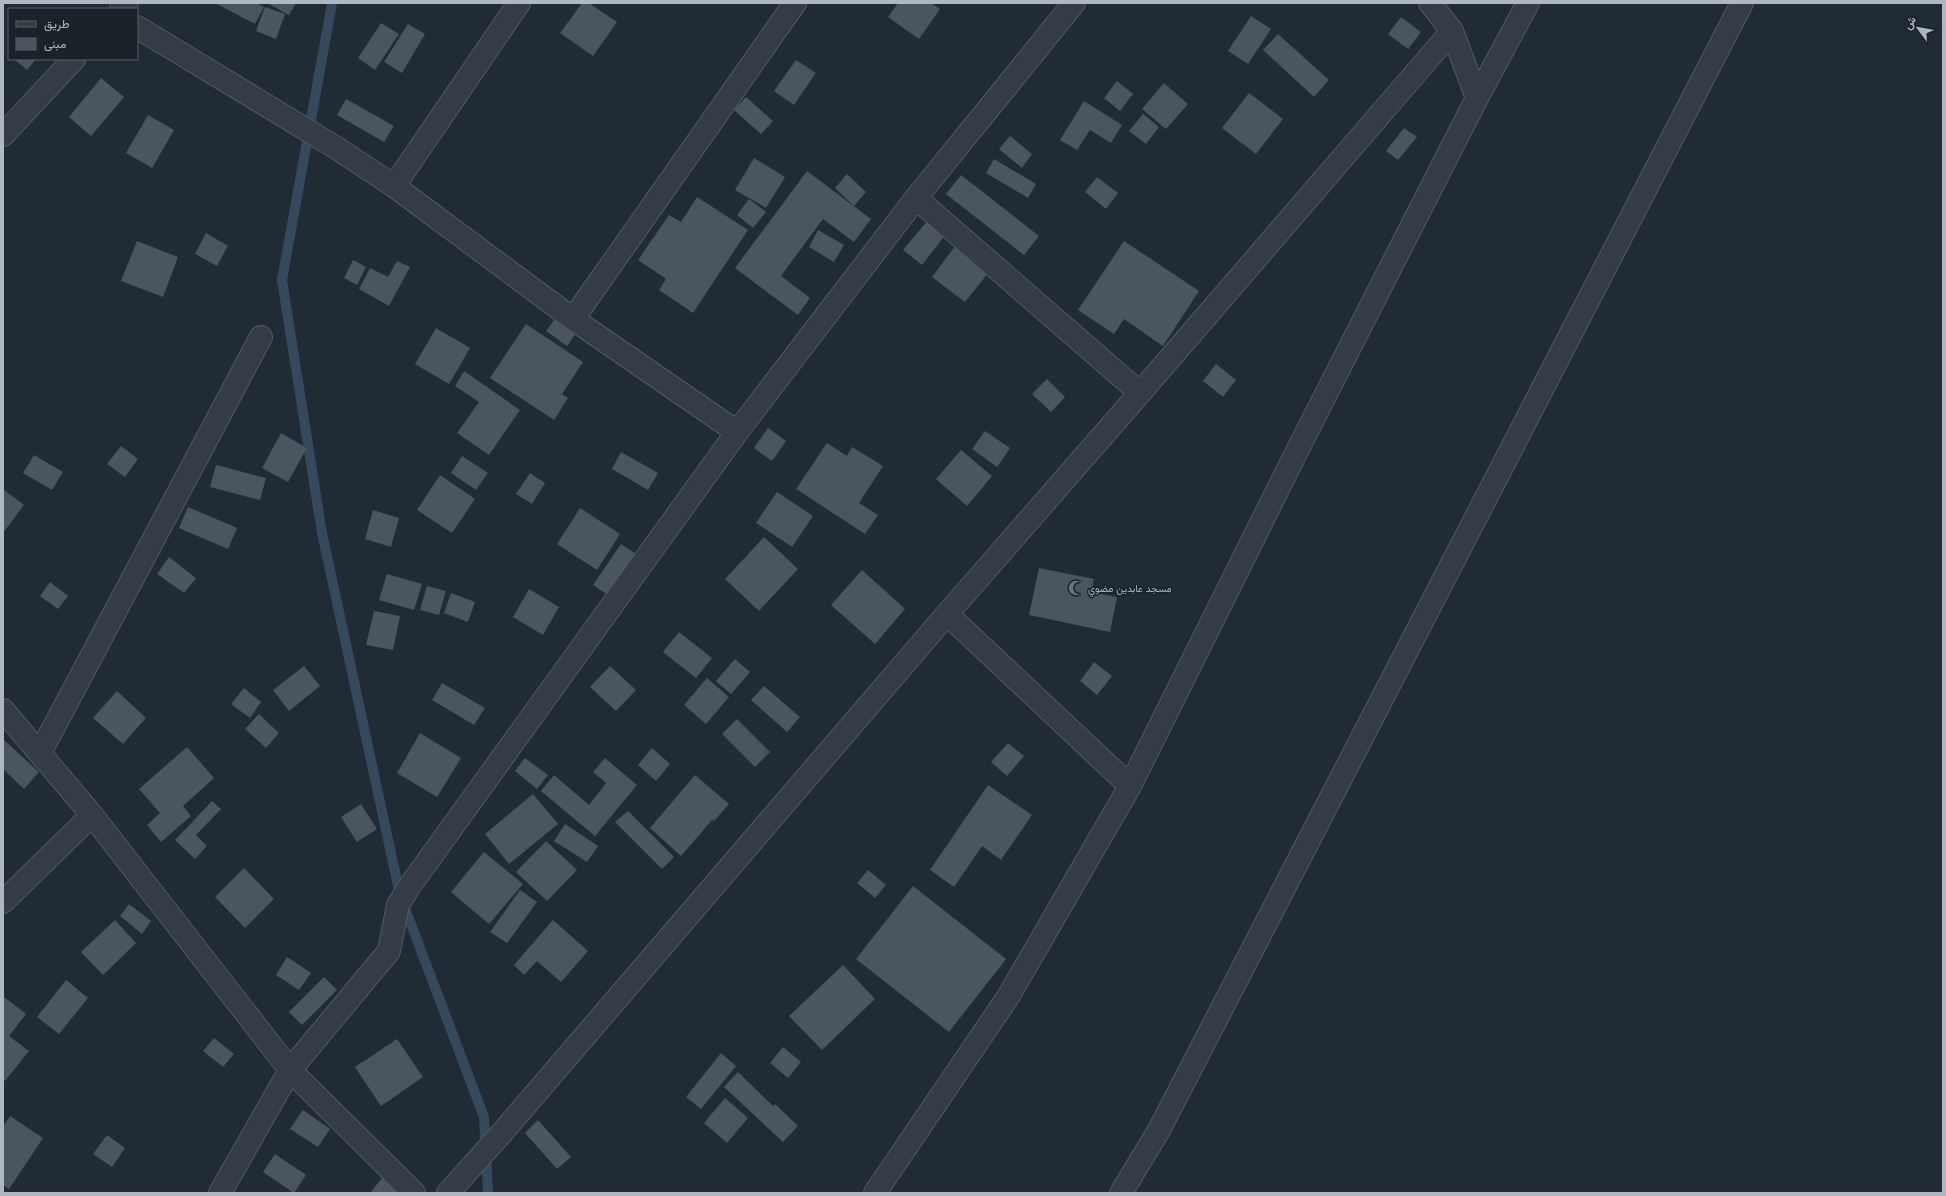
<svg xmlns="http://www.w3.org/2000/svg" width="1946" height="1196" viewBox="0 0 1946 1196" font-family="Arial,Vazirmatn,sans-serif">
<style>
.lines{fill:none;stroke-linecap:round;stroke-linejoin:round}
.stream{stroke:#36485b;stroke-width:10}
.building{fill:#4a5560}
.minor-casing{stroke:#525b63;stroke-width:24}
.tertiary-casing{stroke:#525b63;stroke-width:24}
.minor{stroke:#343d46;stroke-width:22}
.tertiary{stroke:#343d46;stroke-width:22}
.labels{text-anchor:middle;stroke-width:3;stroke-linejoin:round;paint-order:stroke}
.poi-label{font-size:10px;fill:#afb8c2;stroke:#1a222a;text-anchor:start}
</style>
<rect width="100%" height="100%" fill="#212b35"/>
<g class="lines">
<path class="stream" d="M332 3 282 280 322 533 400 895 484 1117 488 1193"/>
</g>
<path class="building" d="M215 3H256L264 7 255 24Z
M267 3H296L289 15Z
M582 3H589L617 22 593 56 560 33Z
M898 3H931L940 9 919 39 888 17Z
M265 7 285 14 276 39 256 31Z
M1251 16 1271 29 1248 64 1228 51Z
M1401 17 1421 32 1408 49 1388 34Z
M381 23 399 34 375 70 358 58Z
M408 24 425 34 402 73 384 62Z
M1278 34 1329 80 1314 97 1263 50Z
M14 59H36L27 70Z
M796 60 816 73 794 105 774 91Z
M101 78 124 97 91 136 69 117Z
M1117 81 1133 94 1120 111 1104 98Z
M1164 83 1188 104 1166 129 1142 109Z
M1249 93 1283 119 1256 154 1222 128Z
M746 97 773 121 761 134 734 110Z
M346 99 394 126 384 142 337 115Z
M1084 101 1122 125 1111 143 1090 130 1077 150 1060 140Z
M1143 114 1159 127 1146 144 1129 131Z
M148 115 174 130 152 168 126 153Z
M1404 128 1417 137 1398 160 1386 151Z
M1010 136 1032 154 1022 168 999 149Z
M754 158 785 177 766 208 735 190Z
M994 159 1036 184 1028 198 986 173Z
M807 171 871 219 854 242 823 219 781 276 810 298 798 315 735 268Z
M847 174 866 192 854 206 835 188Z
M961 175 1039 236 1024 255 946 194Z
M1097 177 1118 193 1106 209 1085 192Z
M697 197 748 230 693 313 659 290 666 279 638 260 669 215 681 222Z
M749 199 766 212 753 228 737 215Z
M928 220 946 234 922 265 903 250Z
M818 230 844 245 834 262 809 247Z
M206 233 228 246 217 266 195 254Z
M137 241 178 257 163 297 121 281Z
M959 241 993 267 965 302 932 277Z
M1124 241 1199 291 1163 346 1124 319 1114 334 1078 310Z
M353 260 366 267 357 285 344 278Z
M397 261 410 267 389 306 359 289 370 268 388 277Z
M557 316 578 330 567 346 546 331Z
M526 324 583 362 562 394 568 398 554 420 490 378Z
M436 328 470 348 449 384 415 364Z
M1216 364 1236 380 1223 397 1203 381Z
M464 371 520 410 489 455 457 433 479 402 455 386Z
M1047 379 1065 397 1051 412 1032 394Z
M768 428 786 441 772 461 754 448Z
M985 431 1010 448 997 467 972 449Z
M281 433 307 448 288 482 262 468Z
M827 443 847 456 852 447 883 466 859 503 878 515 865 534 796 489Z
M121 446 138 459 125 477 107 464Z
M961 450 992 476 967 506 936 479Z
M621 452 658 473 648 490 612 469Z
M34 455 63 472 52 490 23 473Z
M462 456 488 473 476 490 451 473Z
M216 465 266 478 260 500 210 487Z
M530 473 545 483 532 504 516 494Z
M440 475 475 499 452 533 417 510Z
M3 489 24 505 3 533Z
M777 492 813 516 792 547 756 523Z
M188 507 237 528 228 549 179 528Z
M580 508 620 534 597 570 557 544Z
M373 510 399 518 391 547 365 539Z
M764 537 798 569 759 611 725 579Z
M621 544 636 554 608 595 593 585Z
M169 557 196 578 184 593 157 574Z
M1039 568 1094 579 1091 592 1117 597 1110 632 1029 615Z
M862 570 905 609 875 644 831 605Z
M387 574 422 584 414 610 379 600Z
M50 582 68 596 58 609 40 596Z
M427 586 446 591 439 615 420 610Z
M529 589 559 607 543 635 513 617Z
M451 593 475 602 468 622 444 613Z
M374 611 400 616 393 650 366 645Z
M679 632 712 658 696 678 663 652Z
M735 659 750 672 731 694 716 681Z
M1094 662 1112 676 1097 695 1080 681Z
M304 666 320 686 289 711 273 690Z
M610 666 636 690 616 711 590 687Z
M707 678 729 697 706 724 684 705Z
M442 683 485 708 474 725 432 700Z
M764 686 800 717 787 732 751 700Z
M244 688 261 702 250 718 231 704Z
M117 691 146 718 123 744 93 718Z
M259 714 279 733 266 748 245 729Z
M737 719 770 752 755 767 722 734Z
M420 733 461 758 437 797 397 773Z
M3 739 39 772 24 789 3 769Z
M1008 743 1024 756 1007 776 991 762Z
M187 747 214 778 183 806 191 816 161 842 147 825 160 813 139 789Z
M652 748 670 764 656 781 638 765Z
M525 758 548 775 537 789 515 771Z
M605 758 637 785 595 836 541 791 554 775 589 805 606 783 593 772Z
M695 775 729 804 714 821 712 820 681 856 650 828Z
M988 785 1032 815 1001 860 982 846 954 887 930 870Z
M533 794 558 824 509 864 485 834Z
M212 801 221 809 196 835 207 846 195 859 175 840Z
M361 804 377 829 357 842 341 817Z
M628 811 674 857 662 869 615 822Z
M565 824 598 846 587 862 554 841Z
M546 841 577 870 547 901 516 872Z
M484 852 523 884 489 924 451 892Z
M244 868 274 899 245 928 215 897Z
M868 870 886 885 875 898 857 883Z
M913 886 1006 959 949 1032 856 959Z
M520 890 537 902 507 943 490 932Z
M129 904 151 921 142 934 120 916Z
M115 920 136 943 103 975 81 952Z
M553 920 588 951 561 982 537 961 524 975 514 965Z
M287 957 311 973 299 990 276 975Z
M843 965 875 999 822 1050 789 1016Z
M324 977 337 990 302 1025 289 1012Z
M66 980 88 998 59 1034 37 1017Z
M3 996 26 1014 9 1036 29 1051 5 1081 3 1079Z
M214 1038 234 1054 223 1067 203 1051Z
M397 1039 423 1077 381 1106 355 1067Z
M783 1047 801 1062 788 1078 770 1063Z
M721 1053 736 1066 701 1109 686 1097Z
M738 1072 773 1106 775 1104 798 1126 783 1142 724 1087Z
M725 1098 748 1118 727 1143 704 1123Z
M303 1110 330 1129 318 1147 290 1129Z
M10 1116 43 1138 9 1189 3 1185V1127Z
M538 1120 571 1157 557 1169 525 1133Z
M107 1135 125 1148 112 1167 93 1154Z
M275 1154 306 1175 294 1193 263 1172Z
M382 1178 398 1191 396 1193H370Z"/>
<g class="lines">
<g class="minor-casing">
<path id="minor" d="M1430 3 1452 31 1477 98
M121 9 127 3
M137 27 335 147 394 186 573 319 737 432
M3 135 74 59
M394 186 519 3
M916 198 1140 393
M573 319 795 3
M947 614 1130 786
M3 710 92 815 290 1070 414 1193
M40 753 261 337
M3 902 92 815
M220 1193 290 1070 389 951 398 905 409 887 737 432 916 198 1074 3
M448 1193 500 1135 947 614 1140 393 1452 31
M875 1193 1008 997 1130 786 1299 447 1477 98 1528 3"/>
</g>
<g class="tertiary-casing">
<path id="tertiary" d="M1121 1193 1159 1130 1742 3"/>
</g>
<use href="#minor" class="minor"/>
<use href="#tertiary" class="tertiary"/>
</g>
<defs>
<g id="mosque-bare" transform="scale(1.2)"><path d="M3.5-4.9A6 6 0 1 0 3.5 4.9A5 5 0 1 1 3.5-4.9Z" fill="#6b7280" stroke="#1a222a" stroke-width="2.5" paint-order="stroke"/></g>
</defs>
<g fill-rule="evenodd">
<use href="#mosque-bare" x="1076" y="588"/>
</g>
<g class="labels">
<g class="poi-label">
<text x="1088" y="592">مسجد عابدين مضوي</text>
</g>
</g>
<rect width="1946" height="1196" fill="none" stroke="#afb8c2" stroke-width="8"/>
<rect x="8" y="8" width="130" height="52" fill="#1a222a" stroke="#565e67"/>
<rect x="16" y="21" width="20" height="6" fill="#343d46" stroke="#565e67"/>
<text x="44" y="28" font-size="12" fill="#afb8c2">طريق</text>
<rect x="16" y="38" width="20" height="12" fill="#4a5560" stroke="#565e67"/>
<text x="44" y="48" font-size="12" fill="#afb8c2">مبنى</text>
<g transform="translate(1918 28) rotate(302)" stroke="#1a222a" stroke-width="3" paint-order="stroke">
<path d="M0-3L7 15L0 10L-7 15Z" fill="#afb8c2"/>
<text y="-6" font-size="11" font-weight="bold" text-anchor="middle" fill="#afb8c2">ش</text>
</g>
</svg>
